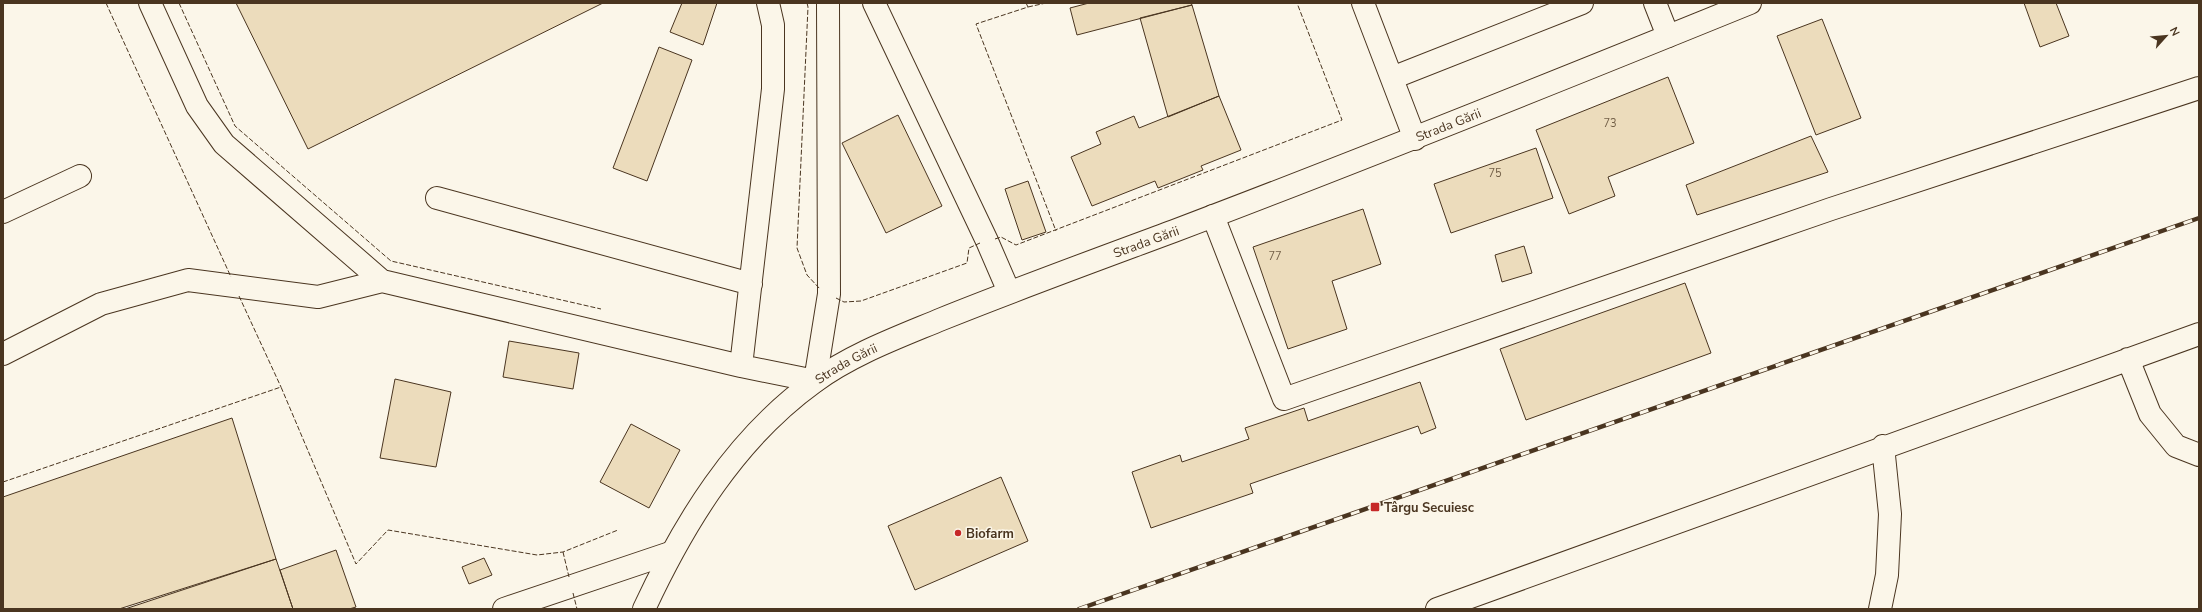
<svg xmlns="http://www.w3.org/2000/svg" width="2202" height="612" viewBox="0 0 2202 612" font-family="'Nunito Sans',sans-serif">
<style>
.building{fill:#ecdcbc;stroke:#4a3520}
.lines{fill:none;stroke-linecap:round;stroke-linejoin:round}
.minor-casing{stroke:#4a3520;stroke-width:24}
.major-casing{stroke:#4a3520;stroke-width:24}
.minor{stroke:#fbf6e9;stroke-width:22}
.major{stroke:#fbf6e9;stroke-width:22}
.rail-casing{stroke:#4a3520;stroke-width:4.5}
.rail{stroke:#fbf6e9;stroke-width:3;stroke-dasharray:9;stroke-linecap:butt}
.fence{stroke:#4a3520;stroke-width:1;stroke-dasharray:5 2;stroke-linecap:butt}
.poi-dot{fill:#c62828;stroke:#fbf6e9;stroke-width:1.5}
.labels{text-anchor:middle;stroke-width:3;stroke-linejoin:round;paint-order:stroke}
.number-label{font-size:11px;fill:#725f47}
.street-label{font-size:13px;fill:#4a3520;stroke:#fbf6e9}
.poi-label{font-size:13px;font-weight:bold;fill:#4a3520;stroke:#fbf6e9;text-anchor:start}
</style>
<rect width="100%" height="100%" fill="#fbf6e9"/>
<path class="building" d="M236 3H603L308 149Z
M682 3H717L703 45 670 32Z
M1089 3H1191L1192 5 1077 35 1070 8Z
M2024 3H2056L2069 36 2040 47Z
M1192 5 1219 96 1168 117 1140 18Z
M1822 19 1861 118 1816 135 1777 36Z
M659 47 692 60 647 181 613 168Z
M1668 77 1694 143 1608 177 1615 196 1569 214 1536 130Z
M1219 96 1241 150 1201 166 1203 170 1158 188 1155 181 1092 206 1071 157 1101 144 1096 132 1134 116 1139 128Z
M898 115 942 206 886 233 842 143Z
M1811 136 1828 172 1697 215 1686 185Z
M1536 148 1553 198 1451 233 1434 184Z
M1028 181 1046 232 1022 240 1005 189Z
M1363 209 1381 264 1332 281 1347 329 1288 349 1253 247Z
M1524 246 1532 273 1502 282 1495 255Z
M1685 283 1711 353 1526 420 1500 349Z
M509 341 579 353 573 389 503 377Z
M395 379 451 392 436 467 380 458Z
M1420 382 1436 428 1421 434 1418 426 1250 484 1253 493 1151 528 1132 472 1180 455 1182 462 1249 439 1245 428 1304 408 1308 421Z
M232 418 276 559 119 609H3V497Z
M631 424 680 450 649 508 600 482Z
M1001 477 1028 541 915 590 888 526Z
M336 550 356 607 349 609H293L280 570Z
M484 558 492 575 469 584 462 567Z
M276 559 293 609H125Z"/>
<g class="lines">
<g class="minor-casing">
<path id="minor" d="M150 3 197 106 224 144 382 281 741 366 815 381 829 294 828 3
M874 3 987 241 1009 292
M1363 3 1415 139
M1655 3 1668 36
M1392 78 1582 3
M437 198 751 284
M3 212 80 176
M1213 216 1284 399 1831 209 2199 88
M3 354 101 304 188 280 318 297 382 281
M2128 359 2150 414 2176 446 2199 455
M741 366 773 89V25L768 3
M504 609 670 553
M1437 609 2199 334
M1880 609 1887 575 1890 514 1883 446"/>
</g>
<g class="major-casing">
<g id="major">
<path id="s1" d="M644 609C684 523 735 439 814 382 852 354 899 337 942 319 1019 288 1096 260 1174 231 1367 158 1558 81 1750 3"/>
</g>
</g>
<use href="#minor" class="minor"/>
<use href="#major" class="major"/>
<g class="rail-casing">
<path id="rail" d="M1079 609 2199 218"/>
</g>
<use href="#rail" class="rail"/>
<path class="fence" d="M106 3 231 277
M179 3 235 126 391 261 601 309
M807 3 808 7 797 248 807 275 820 289
M1026 3 1028 7 976 24 1056 231
M1028 7 1046 3
M995 239 1001 237 1016 245 1342 120 1297 3
M239 296 281 387
M836 298 844 302 861 301 967 263 969 248 980 243
M3 482 281 387 356 564 388 530 537 555 563 552 618 530
M563 552 569 577
M573 593 577 609"/>
</g>
<g class="poi-dot">
<rect x="1370" y="502" width="10" height="10" rx="2"/>
<circle cx="958" cy="533" r="4"/>
</g>
<g class="labels">
<g class="number-label">
<text x="1610" y="127">73</text>
<text x="1495" y="177">75</text>
<text x="1275" y="260">77</text>
</g>
<g class="street-label">
<text dy="5" stroke="none"><textPath href="#s1" startOffset="972">Strada Gării</textPath></text>
<text dy="5" stroke="none"><textPath href="#s1" startOffset="648">Strada Gării</textPath></text>
<text dy="5" stroke="none"><textPath href="#s1" startOffset="324">Strada Gării</textPath></text>
</g>
<g class="poi-label">
<text x="1384" y="512">Târgu Secuiesc</text>
<text x="966" y="538">Biofarm</text>
</g>
</g>
<rect width="2202" height="612" fill="none" stroke="#4a3520" stroke-width="8"/>
<g transform="translate(2166 36) rotate(63)" stroke="#fbf6e9" stroke-width="3" paint-order="stroke">
<path d="M0-3L7 15L0 10L-7 15Z" fill="#4a3520"/>
<text y="-6" font-size="11" font-weight="bold" text-anchor="middle" fill="#4a3520">N</text>
</g>
</svg>
